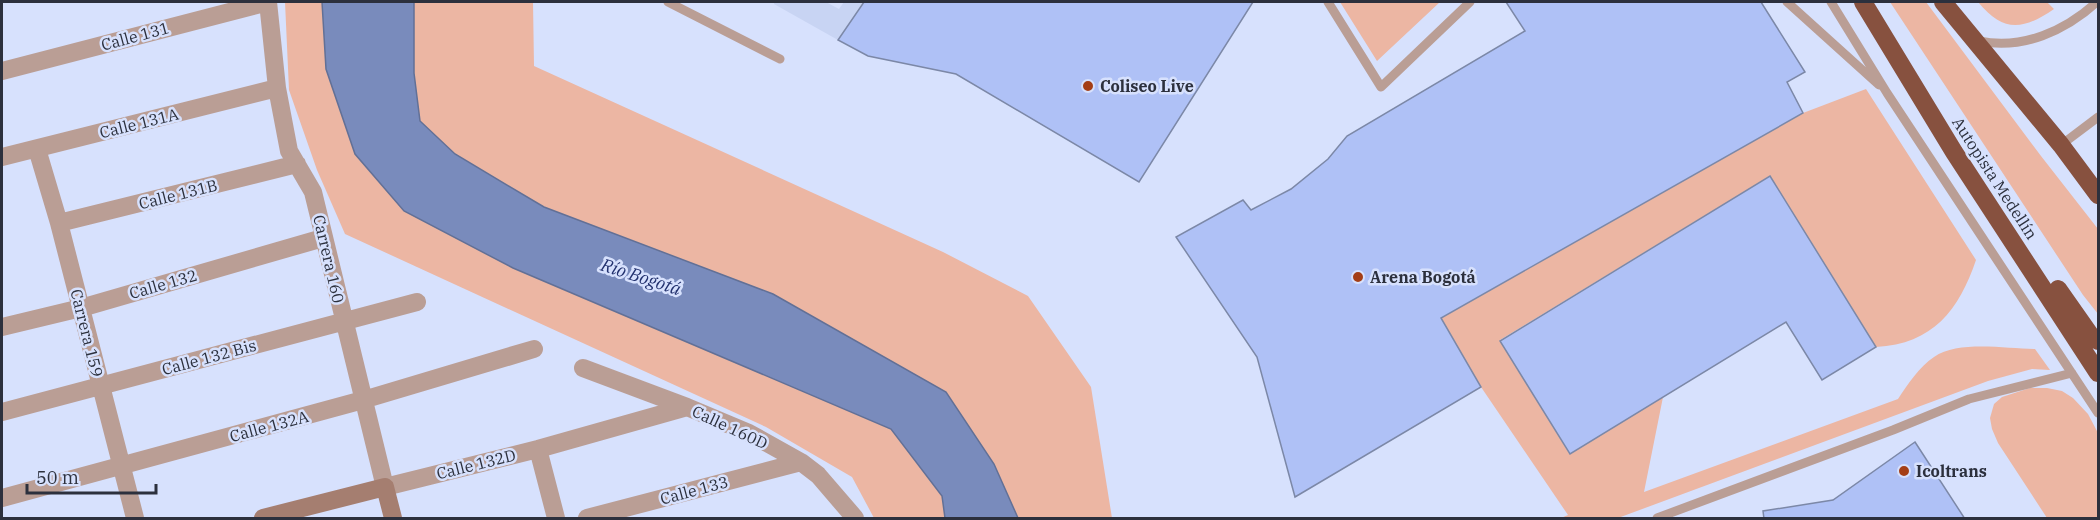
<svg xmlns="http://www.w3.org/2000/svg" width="2100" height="520" viewBox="0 0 2100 520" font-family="'IBM Plex Serif',serif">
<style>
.built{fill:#c8d4f3}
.green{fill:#ecb6a3}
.water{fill:#798bbc;stroke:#627096;stroke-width:1.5}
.building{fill:#afc1f6;stroke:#7c88a7;stroke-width:1.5}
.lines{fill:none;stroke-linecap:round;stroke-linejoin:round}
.lane{stroke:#ba9e95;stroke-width:9}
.street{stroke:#ba9e95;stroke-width:18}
.secondary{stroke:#a57e70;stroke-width:18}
.highway{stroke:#87513f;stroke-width:18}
.poi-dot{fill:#a43e16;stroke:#d7e1fd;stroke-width:2}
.labels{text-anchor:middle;stroke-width:5;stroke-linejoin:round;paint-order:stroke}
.street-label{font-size:16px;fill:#2c303d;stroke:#d7e1fd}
.poi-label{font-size:16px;font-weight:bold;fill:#2c303d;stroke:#d7e1fd;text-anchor:start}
.water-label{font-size:18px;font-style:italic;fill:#22316e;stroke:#d7e1fd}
</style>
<rect width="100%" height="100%" fill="#d7e1fd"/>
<path class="built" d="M774 2H826L839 9 844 2H864L838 40 774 4Z"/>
<path class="green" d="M285 2H322L326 69 355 154 405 211 513 268 891 429 942 496 945 518H874L852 477 766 427 345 234 317 170 289 90Z
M414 2H533L534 66 943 252 1028 296 1091 387 1112 518H1018L994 464 773 294 544 207 455 154 420 121 414 73Z
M1340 2H1440L1377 61Z
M1890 2H1926L2041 156 2098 229V314L2083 295Z
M1978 2H2047L2054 9C2022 31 2003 32 1978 2Z
M1866 89 1976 260C1959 310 1933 344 1876 347L1770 176 1500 340 1569 453 1663 397 1644 492 1898 399C1908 384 1919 367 1934 357 1959 340 2006 349 2035 349L2050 370 2032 369 1988 381 1618 518H1561L1568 515 1481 387 1441 318 1803 113Z
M2030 388H2047L2062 391 2073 398 2088 414 2098 433V518H2047L1998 443 1992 429 1990 418 1994 404 2002 397Z"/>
<path class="water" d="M322 2H414V73L420 121 455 154 544 207 773 294 946 392 994 464 1018 518H945L942 496 891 429 513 268 404 211 355 154 326 69Z"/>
<path class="building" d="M864 2H1253L1139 182 956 74 868 56 838 40Z
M1506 2H1761L1805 72 1787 82 1803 113 1441 318 1481 387 1295 497 1257 357 1176 237 1243 200 1251 210 1291 189 1328 159 1347 136 1525 31Z
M1770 176 1876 347 1822 380 1786 322 1570 454 1500 341Z
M1915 442 1965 519H1764L1763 511 1833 500Z"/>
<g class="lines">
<path class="lane" d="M668 2 780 59
M1328 2 1381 87 1470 2
M1787 2 1879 85
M1831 2 1887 93 2098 413
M1979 41C2023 50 2065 31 2097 2
M2061 145 2098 117
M1657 518 1893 430 1969 399 2072 373"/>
<path class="street" d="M268 2 277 88 289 151 313 192 385 487 538 449 687 407
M2 71 268 2
M37 149 59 223 135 518
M2 157 277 88
M59 223 297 164
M2 327 81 308 323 238
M583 368 687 407 749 433 801 462 818 475 855 518
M2 412 417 302
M538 449 556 518
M2 498 363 400 534 349
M587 518 801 462"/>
<path class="secondary" d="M263 518 385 487 393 518"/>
<path class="highway" d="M1863 2 1954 152 2098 373
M1943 2 2061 145 2098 195
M2058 289 2091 336 2098 341"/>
</g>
<g class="poi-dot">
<circle cx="1088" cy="86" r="6"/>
<circle cx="1358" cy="277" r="6"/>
<circle cx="1904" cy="471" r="6"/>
</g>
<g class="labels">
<g class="street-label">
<text transform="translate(135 36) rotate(-15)" y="6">Calle 131</text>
<text transform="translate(139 123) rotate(-14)" y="6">Calle 131A</text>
<text transform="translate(1995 178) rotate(57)" y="6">Autopista Medellín</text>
<text transform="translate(178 194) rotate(-14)" y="6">Calle 131B</text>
<text transform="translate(329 259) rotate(77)" y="6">Carrera 160</text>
<text transform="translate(163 284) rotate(-16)" y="6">Calle 132</text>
<text transform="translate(87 333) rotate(76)" y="6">Carrera 159</text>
<text transform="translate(209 357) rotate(-15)" y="6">Calle 132 Bis</text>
<text transform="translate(269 426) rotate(-15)" y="6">Calle 132A</text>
<text transform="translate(730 427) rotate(25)" y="6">Calle 160D</text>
<text transform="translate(476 464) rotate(-14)" y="6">Calle 132D</text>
<text transform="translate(694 490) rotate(-15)" y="6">Calle 133</text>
</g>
<g class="poi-label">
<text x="1100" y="92">Coliseo Live</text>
<text x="1370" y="283">Arena Bogotá</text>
<text x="1916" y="477">Icoltrans</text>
</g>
<g class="water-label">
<text transform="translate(641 277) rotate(18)" y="6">Río Bogotá</text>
</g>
</g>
<rect width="2100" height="520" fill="none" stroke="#2c303d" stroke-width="6"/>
<path d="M27 484v9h129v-9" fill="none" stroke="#2c303d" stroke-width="3"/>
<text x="36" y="484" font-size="18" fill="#2c303d" stroke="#d7e1fd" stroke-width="4.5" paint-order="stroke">50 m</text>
</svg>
